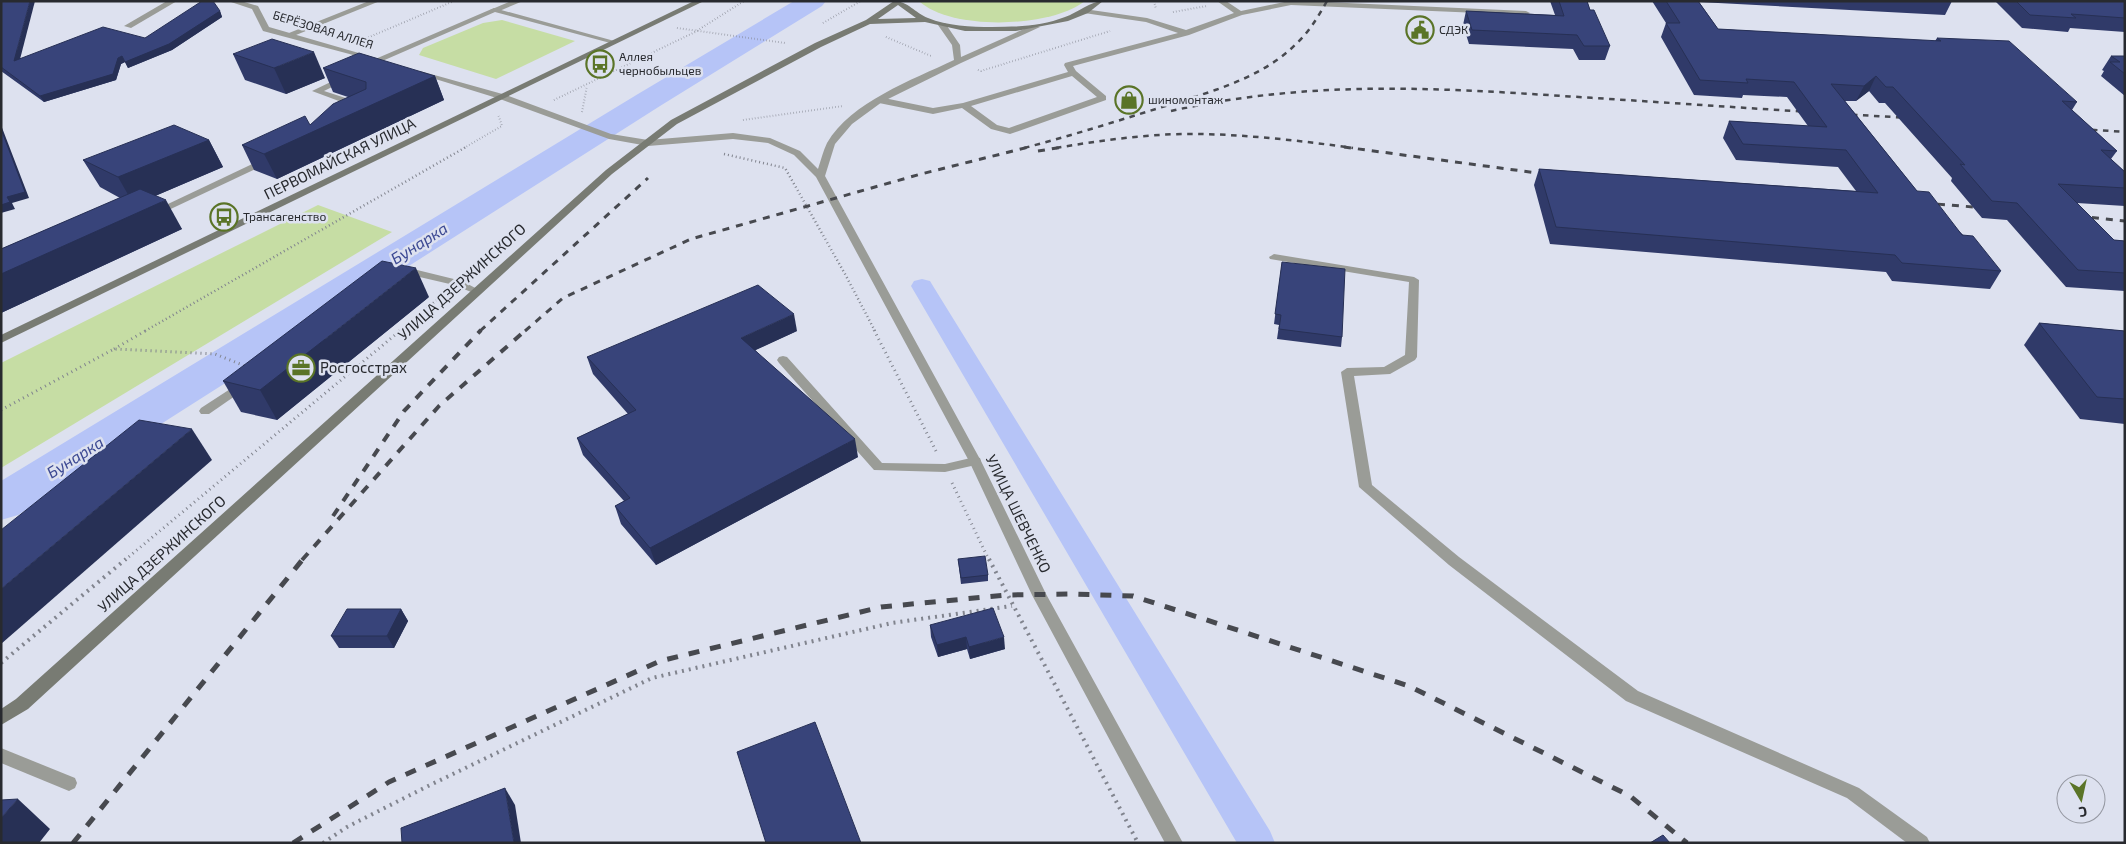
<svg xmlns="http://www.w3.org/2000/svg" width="2126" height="844" font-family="'Exo 2',sans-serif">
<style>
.green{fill:#c6dda4}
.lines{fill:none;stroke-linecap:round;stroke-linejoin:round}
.canal{fill:#b6c4f7;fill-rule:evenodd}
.river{fill:#b6c4f7;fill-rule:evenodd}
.path-far3{stroke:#81848e;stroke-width:2;stroke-dasharray:0.5 2.5;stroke-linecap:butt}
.path-far2{stroke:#81848e;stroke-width:2.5;stroke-dasharray:1 3;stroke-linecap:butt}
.path-far1{stroke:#81848e;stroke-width:3;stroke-dasharray:1 4;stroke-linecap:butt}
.path{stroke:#81848e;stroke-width:4;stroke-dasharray:2 5;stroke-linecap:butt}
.service{fill:#9a9c97;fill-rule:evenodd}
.minor{fill:#9a9c97;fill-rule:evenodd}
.tertiary{fill:#9a9c97;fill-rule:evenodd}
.secondary{fill:#787b73;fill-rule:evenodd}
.rail-far3{stroke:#47494f;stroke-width:2.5;stroke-dasharray:5.5 5.5;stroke-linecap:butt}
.rail-far2{stroke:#47494f;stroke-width:3;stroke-dasharray:7 7;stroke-linecap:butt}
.rail-far1{stroke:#47494f;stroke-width:4;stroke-dasharray:9 9;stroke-linecap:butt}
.rail{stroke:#47494f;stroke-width:5;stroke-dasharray:11 11;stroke-linecap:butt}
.wall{fill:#303a69}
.shaded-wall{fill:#273055}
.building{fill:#38447a;stroke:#273055}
.labels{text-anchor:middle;stroke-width:5;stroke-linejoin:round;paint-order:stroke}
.far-street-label{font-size:12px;fill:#282a2f;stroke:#dde1ef}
.far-poi-label{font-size:12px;fill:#282a2f;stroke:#dde1ef;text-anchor:start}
.street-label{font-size:15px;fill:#282a2f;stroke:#dde1ef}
.poi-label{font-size:15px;fill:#282a2f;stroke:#dde1ef;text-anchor:start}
.water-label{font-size:16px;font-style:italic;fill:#3c4993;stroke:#dde1ef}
</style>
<rect width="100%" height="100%" fill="#dde1ef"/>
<g class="green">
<path d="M919,1H1085C1051,28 951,31 919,1Z"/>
<polygon points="502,20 575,41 496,79 419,55 423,48 483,23"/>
<polygon points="318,205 392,232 1,468 1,363"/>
</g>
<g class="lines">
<polygon class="canal" points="922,279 930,281 933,286 1270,831 1275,843 1237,843 911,286 914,281"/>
<polygon class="river" points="794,1 826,1 822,6 660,106 18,515 1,520 1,481 638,94"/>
<g class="path-far3">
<polyline points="1154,1 1156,9"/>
<polyline points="1173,12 1207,6"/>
<polyline points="823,23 861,1"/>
<polyline points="677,28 785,43"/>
<polyline points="886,37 931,56"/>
<polyline points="360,41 454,1"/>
<polyline points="978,70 981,71 1110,31"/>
<polyline points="589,71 608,75"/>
<polyline points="554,100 695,32 744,1"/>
<polyline points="582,112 587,86"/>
<polyline points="743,120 843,106"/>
<polyline points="464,148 502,126 498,114"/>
</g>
<g class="path-far2">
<polyline points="724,154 785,168 845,274 875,331"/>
<polyline points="145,331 466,147"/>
<polyline points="399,331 443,295"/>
</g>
<g class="path-far1">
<polyline points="874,330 936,451"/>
<polyline points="114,349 147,330"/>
<polyline points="1,410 114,349 215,354 245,366"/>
<polyline points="952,483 989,560"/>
<polyline points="125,560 401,330"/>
</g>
<g class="path">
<polyline points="989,559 1138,843"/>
<polyline points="1,663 126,559"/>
<polyline points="323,843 347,827 426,787 652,678 892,623 1012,606"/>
</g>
<g class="service">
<polygon points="167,1 177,1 131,28 124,26"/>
<polygon points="369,1 380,1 291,37 284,35"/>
<polygon points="511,1 523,1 497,12 490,10"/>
<path d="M1217,1H1226L1241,11L1289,1H1302L1526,11L1530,13L1526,15L1291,5L1242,15L1189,35L1073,66L1076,71L1106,96V100L1010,134L991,129L962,108L933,114L879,103L875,100L879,97L933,108L963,103L1068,72L1064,65L1065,63L1178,33L1146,22L1084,13V9L1147,18L1186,30L1234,13ZM1072,76L1097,97L1009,128L997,125L971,106Z"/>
<polygon points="341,77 348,79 324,91 361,103 361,107 355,107 312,91"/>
<polygon points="267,157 270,158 270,162 158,215 154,216 149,213"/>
<polygon points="1274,254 1414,277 1419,280 1417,357 1415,360 1390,374 1354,376 1372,485 1459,557 1638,691 1859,788 1927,837 1930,843 1907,843 1847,798 1626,701 1449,565 1359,487 1341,372 1347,368 1384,367 1405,355 1409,282 1270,259 1269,257"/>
<polygon points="409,268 462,281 481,291 476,294 454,285 411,275 405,277 401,276 400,274"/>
<polygon points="783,356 787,357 882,463 945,464 975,457 980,458 981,461 980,464 945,472 874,470 779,363 777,360 779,357"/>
<polygon points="244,380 248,381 250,384 248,387 209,414 201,414 199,411 201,408"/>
<polygon points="1,748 75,778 77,783 75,788 69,791 1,763"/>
</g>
<polygon class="minor" points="228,1 241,1 258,6 269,27 376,58 372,60 263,31 252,9"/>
<g class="tertiary">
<polygon points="494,8 618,42 614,44 495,12 380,62 373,60"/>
<path d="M939,23H945L960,45L961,57L1033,25L1040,27L961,63L882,102L852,124L835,144L825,176L981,461L1046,594L1183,843H1165L1032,595L969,461L816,177L794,155L768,143L733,139L648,146L609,139L500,99L416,73L420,71L506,95L611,134L648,140L733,133L770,138L800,151L818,169C821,160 823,151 827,143C851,102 912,80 954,60L952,45L938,25Z"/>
</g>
<g class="secondary">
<polygon points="694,1 704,1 1,343 1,335"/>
<path d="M894,1C908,1 915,13 928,18C947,26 971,27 992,27C1016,27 1042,26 1065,17C1077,13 1091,1 1103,1L1088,13L1068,21L1016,31H965L925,22L870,24L821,47L677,124L612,174L28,709L1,725V709L16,699L606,170L671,120L815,43L866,20ZM898,5L916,18L878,19Z"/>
</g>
<g class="rail-far3">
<path d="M1171,111C1303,81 1428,87 1562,96C1645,101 1728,107 1811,112"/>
<polyline points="1841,114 1911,118"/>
<polyline points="2081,129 2125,132"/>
<path d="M1024,148C1070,136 1114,122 1159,108C1206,93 1260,80 1296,44C1309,32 1318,17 1327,1"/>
<path d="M1056,148C1103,140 1153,133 1201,134C1251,135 1303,141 1353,148"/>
</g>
<g class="rail-far2">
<polyline points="1344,147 1552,175"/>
<polyline points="1038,151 1063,147"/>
<polyline points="1924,203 1986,208"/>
<polyline points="2078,216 2125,221"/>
<polyline points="480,331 648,178"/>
<polyline points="525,331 563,298 691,239 921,174 1029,147"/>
</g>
<g class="rail-far1">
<polyline points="333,516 404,411 481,330"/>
<polyline points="302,560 439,406 526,330"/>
</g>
<g class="rail">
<polyline points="73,843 303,559"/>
<polyline points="293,843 389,782 660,661 881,607 1006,595 1072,594 1133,596 1409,686 1630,796 1687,843"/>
</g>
</g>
<g class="wall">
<polygon points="1,1 20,59 145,38 220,11 222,17 172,50 128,68 125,62 121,64 116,80 44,102 1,71"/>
<polygon points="1550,1 1587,1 1590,10 1610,46 1605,60 1579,60 1573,49 1469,44 1463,25 1466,11 1555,15"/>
<polygon points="1652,1 1952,1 1945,15 1699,2 1718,29 1935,41 1937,38 2077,102 2072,110 2117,151 2111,159 2125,172 2125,206 2077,203 2114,240 2125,241 2125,291 2066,287 2007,220 1982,218 1951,181 1952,178 1885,103 1879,103 1869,91 1856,101 1845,101 1917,191 2001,271 1990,289 1892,281 1886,272 1550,244 1534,185 1539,169 1856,191 1838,167 1736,160 1723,138 1729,121 1808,126 1787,97 1743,95 1742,98 1694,95 1661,37 1666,23"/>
<polygon points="1995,1 2125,1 2125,32 2070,28 2068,32 2022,28"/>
<polygon points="233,54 325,78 286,94 245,80"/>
<polygon points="2111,56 2125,56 2125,96 2101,76 2104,71 2102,70"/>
<polygon points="323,68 435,76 444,100 277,179 254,170 242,145 310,125 348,97 333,92"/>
<polygon points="209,140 223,167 155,196 182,229 1,313 1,249 120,198 100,187 83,160"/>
<polygon points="1282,262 1342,337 1341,347 1277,339 1279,325 1274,324"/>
<polygon points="429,297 277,420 241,412 223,381"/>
<polygon points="2039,323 2125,331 2125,424 2080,419 2024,345"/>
<polygon points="797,331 755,350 858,457 656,565 621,524 615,506 624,501 583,455 577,438 628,414 593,374 587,357"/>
<polygon points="958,559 988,575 988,581 961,584"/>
<polygon points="401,609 408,621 394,648 339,648 331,636"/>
<polygon points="930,625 1005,649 970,659 967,649 938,657 931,637"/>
</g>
<g class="shaded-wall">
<polygon points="30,1 35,1 18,67 14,61"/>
<polygon points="220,11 222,17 172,50 128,68 125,62"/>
<polygon points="314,52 325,78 286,94 274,68"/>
<polygon points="122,56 125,62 121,64 116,80 44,102 40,96"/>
<polygon points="435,76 444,100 277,179 264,154"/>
<polygon points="1876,76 1869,91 1856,101 1864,86"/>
<polygon points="1,125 29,198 12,203 15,209 1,213 1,205 7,197"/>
<polygon points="209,140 223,167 134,205 118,177"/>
<polygon points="166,200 182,229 1,313 1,274"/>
<polygon points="416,268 429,297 277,420 260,390"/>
<polygon points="794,314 797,331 745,355 741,338"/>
<polygon points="192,429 212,460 1,644 1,589"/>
<polygon points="855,439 858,457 656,565 650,548"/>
<polygon points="401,609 408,621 394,648 387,636"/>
<polygon points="966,637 967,649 938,657 937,645"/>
<polygon points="1004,637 1005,649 970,659 969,647"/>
<polygon points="505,788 515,805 521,843 514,843"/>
<polygon points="18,799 50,829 39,843 1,843 1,818"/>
</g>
<g class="building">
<polygon points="1,1 30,1 14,61 103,27 145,38 202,1 213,1 220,11 169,44 125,62 122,56 118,58 113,74 40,96 1,67"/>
<polygon points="1559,1 1587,1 1590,10 1594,10 1610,46 1584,46 1577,35 1472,30 1466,11 1564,16"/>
<polygon points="1666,1 1698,1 1718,29 1941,41 1937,38 2009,41 2077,102 2062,101 2117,151 2101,150 2125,172 2125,188 2058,184 2114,240 2125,241 2125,273 2078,270 2017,203 1992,201 1960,164 1965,165 1893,87 1886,87 1876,76 1864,86 1831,84 1917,191 1929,192 1962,235 1973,236 2001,271 1902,263 1895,255 1556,227 1539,169 1878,193 1846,150 1743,144 1729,121 1827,127 1794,82 1746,79 1748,83 1700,80 1666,23 1680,23"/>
<polygon points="2016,1 2125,1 2125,18 2071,14 2076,18 2030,15"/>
<polygon points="272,39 314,52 274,68 233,54"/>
<polygon points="359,53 435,76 264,154 242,145 305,116 310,125 333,104 366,89 366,82 323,68"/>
<polygon points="2111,56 2125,56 2125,74 2110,62 2120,62"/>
<polygon points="174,125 209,140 118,177 83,160"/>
<polygon points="1,129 25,192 7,197 10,202 1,205"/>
<polygon points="140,189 166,200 1,274 1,249"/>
<polygon points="382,261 416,268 260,390 223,381"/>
<polygon points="1282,262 1345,269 1342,337 1279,329 1281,315 1275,314"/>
<polygon points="758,285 794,314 741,338 855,439 650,548 615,506 630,498 577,438 636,410 587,357"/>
<polygon points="2039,323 2125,331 2125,399 2097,397"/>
<polygon points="139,420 192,429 1,589 1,530"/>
<polygon points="985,556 988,575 961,578 958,559"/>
<polygon points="993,608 1004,637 969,647 966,637 937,645 930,625"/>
<polygon points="347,609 401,609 387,636 331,636"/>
<polygon points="815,722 861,843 766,843 737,752"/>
<polygon points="505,788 514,843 402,843 401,828"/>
<polygon points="18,799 1,818 1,800"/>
<polygon points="1663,835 1670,843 1650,843"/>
</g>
<defs>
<g id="civic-ring" transform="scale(1.4375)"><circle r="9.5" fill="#dde1ef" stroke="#5a7427" stroke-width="1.5"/><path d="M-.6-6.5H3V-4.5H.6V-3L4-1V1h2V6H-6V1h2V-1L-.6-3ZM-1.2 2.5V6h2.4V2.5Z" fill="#5a7427"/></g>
<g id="bus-ring" transform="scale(1.4375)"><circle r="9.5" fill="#dde1ef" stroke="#5a7427" stroke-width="1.5"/><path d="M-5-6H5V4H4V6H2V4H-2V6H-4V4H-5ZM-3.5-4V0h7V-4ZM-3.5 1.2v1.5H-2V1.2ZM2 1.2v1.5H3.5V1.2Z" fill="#5a7427"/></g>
<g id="shop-ring" transform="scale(1.4375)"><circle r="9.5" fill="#dde1ef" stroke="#5a7427" stroke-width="1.5"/><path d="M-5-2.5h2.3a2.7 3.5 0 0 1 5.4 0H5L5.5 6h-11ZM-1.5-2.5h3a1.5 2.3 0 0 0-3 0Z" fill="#5a7427"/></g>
<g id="office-ring" transform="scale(1.4375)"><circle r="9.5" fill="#dde1ef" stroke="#5a7427" stroke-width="1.5"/><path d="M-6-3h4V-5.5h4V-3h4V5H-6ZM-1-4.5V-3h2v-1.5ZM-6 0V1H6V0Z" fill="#5a7427"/></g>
</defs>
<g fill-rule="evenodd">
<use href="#civic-ring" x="1420" y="30"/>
<use href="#bus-ring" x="600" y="64"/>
<use href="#shop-ring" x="1129" y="100"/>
<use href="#bus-ring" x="224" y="217"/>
<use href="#office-ring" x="301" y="368"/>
</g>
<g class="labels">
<g class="far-street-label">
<text transform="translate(323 30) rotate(17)" y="4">БЕРЁЗОВАЯ АЛЛЕЯ</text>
</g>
<g class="far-poi-label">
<text x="1439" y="34">СДЭК</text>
<text x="619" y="61">Аллея<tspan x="619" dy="14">чернобыльцев</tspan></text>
<text x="1148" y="104">шиномонтаж</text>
<text x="243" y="221">Трансагенство</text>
</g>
<g class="street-label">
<text transform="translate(340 159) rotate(-26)" y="5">ПЕРВОМАЙСКАЯ УЛИЦА</text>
<text transform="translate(462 282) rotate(-42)" y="5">УЛИЦА ДЗЕРЖИНСКОГО</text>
<text transform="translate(1018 514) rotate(64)" y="5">УЛИЦА ШЕВЧЕНКО</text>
<text transform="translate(162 554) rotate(-42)" y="5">УЛИЦА ДЗЕРЖИНСКОГО</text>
</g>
<g class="poi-label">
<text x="320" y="373">Росгосстрах</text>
</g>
<g class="water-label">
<text transform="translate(419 243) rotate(-32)" y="6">Бунарка</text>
<text transform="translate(75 457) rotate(-32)" y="6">Бунарка</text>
</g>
</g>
<rect width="2126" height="844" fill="none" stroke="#282a2f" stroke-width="5"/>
<g transform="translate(2081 799) rotate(171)"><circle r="24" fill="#dde1ef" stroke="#9598a2"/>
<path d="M0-4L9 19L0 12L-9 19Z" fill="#5a7427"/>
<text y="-8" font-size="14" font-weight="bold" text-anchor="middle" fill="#282a2f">С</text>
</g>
</svg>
